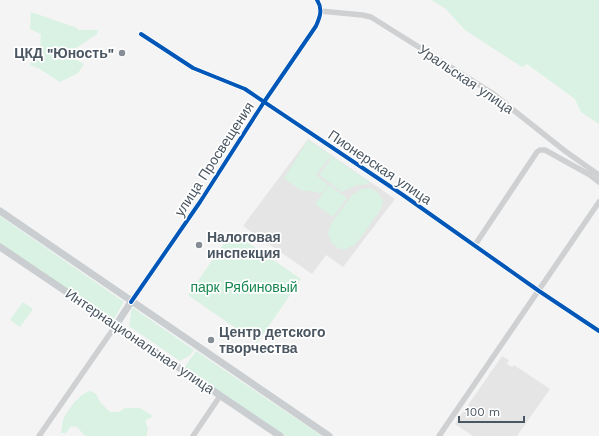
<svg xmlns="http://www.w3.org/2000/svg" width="599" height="436" font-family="'Work Sans',sans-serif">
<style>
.education{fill:#e6e5e6}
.green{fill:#d9f2e3}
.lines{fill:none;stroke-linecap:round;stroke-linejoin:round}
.minor{stroke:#ced0d2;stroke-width:5.5}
.major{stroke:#caced1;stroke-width:7}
.cycleway-casing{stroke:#fff;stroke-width:6}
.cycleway{stroke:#0057b8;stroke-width:4}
.poi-dot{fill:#868d94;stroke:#fff;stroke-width:1.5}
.labels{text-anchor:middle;stroke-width:3.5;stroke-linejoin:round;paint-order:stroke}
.poi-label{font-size:14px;font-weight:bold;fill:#4a5661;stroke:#fff;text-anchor:start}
.street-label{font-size:14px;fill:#4a5661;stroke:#fff}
.park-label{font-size:14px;fill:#17864f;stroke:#fff}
</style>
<rect width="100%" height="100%" fill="#f4f4f4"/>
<g class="education">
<polygon points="308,139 395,199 343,267 326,255 312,274 243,226"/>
<polygon points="502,356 509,360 507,364 512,367 514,365 550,389 517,436 473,436 455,424"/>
</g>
<g class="green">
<polygon points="431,0 599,0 599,124 581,112 575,99 527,64 522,67 465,30 445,8"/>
<polygon points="31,12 77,28 79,30 98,30 97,34 73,50 73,58 84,64 78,73 60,82 40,69 30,65 34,55 40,53 41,34 30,29"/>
<polygon points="308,140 368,181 370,184 357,185 342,192 319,175 331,159 329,158 316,175 328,185 322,193 300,190 284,178"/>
<polygon points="329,185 347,198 333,217 315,204"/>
<polygon points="371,188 379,194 383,201 381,209 356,244 346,249 339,249 331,242 328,233 331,224 352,195 362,189"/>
<polygon points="0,216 124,302 113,320 0,244"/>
<polygon points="232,232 301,279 257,343 188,295"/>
<polygon points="23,302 33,309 20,327 10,320"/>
<polygon points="132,307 194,350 189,356 180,361 129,326"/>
<polygon points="196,351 322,436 285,436 184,368"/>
<path d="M91,391L96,394L100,402L110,412H119L125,408H140L153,416L145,421L148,429L147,432V436H85L77,427L71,426L66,433H61C62,429 62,424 63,420C68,410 79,393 91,391Z"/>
</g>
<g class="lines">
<g class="minor">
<polyline points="320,11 362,15 371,17 492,93 565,151 599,175"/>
<polyline points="141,34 193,68 245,89 403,195 539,291 599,331"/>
<polyline points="475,245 537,152 540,150 545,150 590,175 599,182"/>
<path d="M131,302L200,202L264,102L316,26C320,17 323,9 317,0"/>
<polyline points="39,436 116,325"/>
<polyline points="193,436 220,396"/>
<polyline points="439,436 599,202"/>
</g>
<g class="major">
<polyline points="0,211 329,436"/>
<polyline points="0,247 280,436"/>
<polyline points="116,325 131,302"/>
</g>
<g class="cycleway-casing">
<g id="cycleway">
<polyline points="141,34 193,68 245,89 403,195 539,291 599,331"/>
<path d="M131,302L200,202L264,102L316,26C320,17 323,9 317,0"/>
</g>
</g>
<use href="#cycleway" class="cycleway"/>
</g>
<g class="poi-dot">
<circle cx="122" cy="53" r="4"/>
<circle cx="199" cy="245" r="4"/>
<circle cx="211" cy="340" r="4"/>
</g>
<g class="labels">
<g class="poi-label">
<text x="114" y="58" text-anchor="end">ЦКД "Юность"</text>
<text x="207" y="242">Налоговая<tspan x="207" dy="16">инспекция</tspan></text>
<text x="219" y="337">Центр детского<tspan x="219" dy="16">творчества</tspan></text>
</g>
<g class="street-label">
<text transform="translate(466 79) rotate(34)" y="5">Уральская улица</text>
<text transform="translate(214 159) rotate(-57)" y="5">улица Просвещения</text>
<text transform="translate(380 167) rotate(34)" y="5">Пионерская улица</text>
<text transform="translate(140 341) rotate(34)" y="5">Интернациональная улица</text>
</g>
<g class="park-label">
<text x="244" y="292">парк Рябиновый</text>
</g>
</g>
<path d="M459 416v6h65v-6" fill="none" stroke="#4a5661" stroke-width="2"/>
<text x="465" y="416" font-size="12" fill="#4a5661" stroke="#ffffff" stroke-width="3" paint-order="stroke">100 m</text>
</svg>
